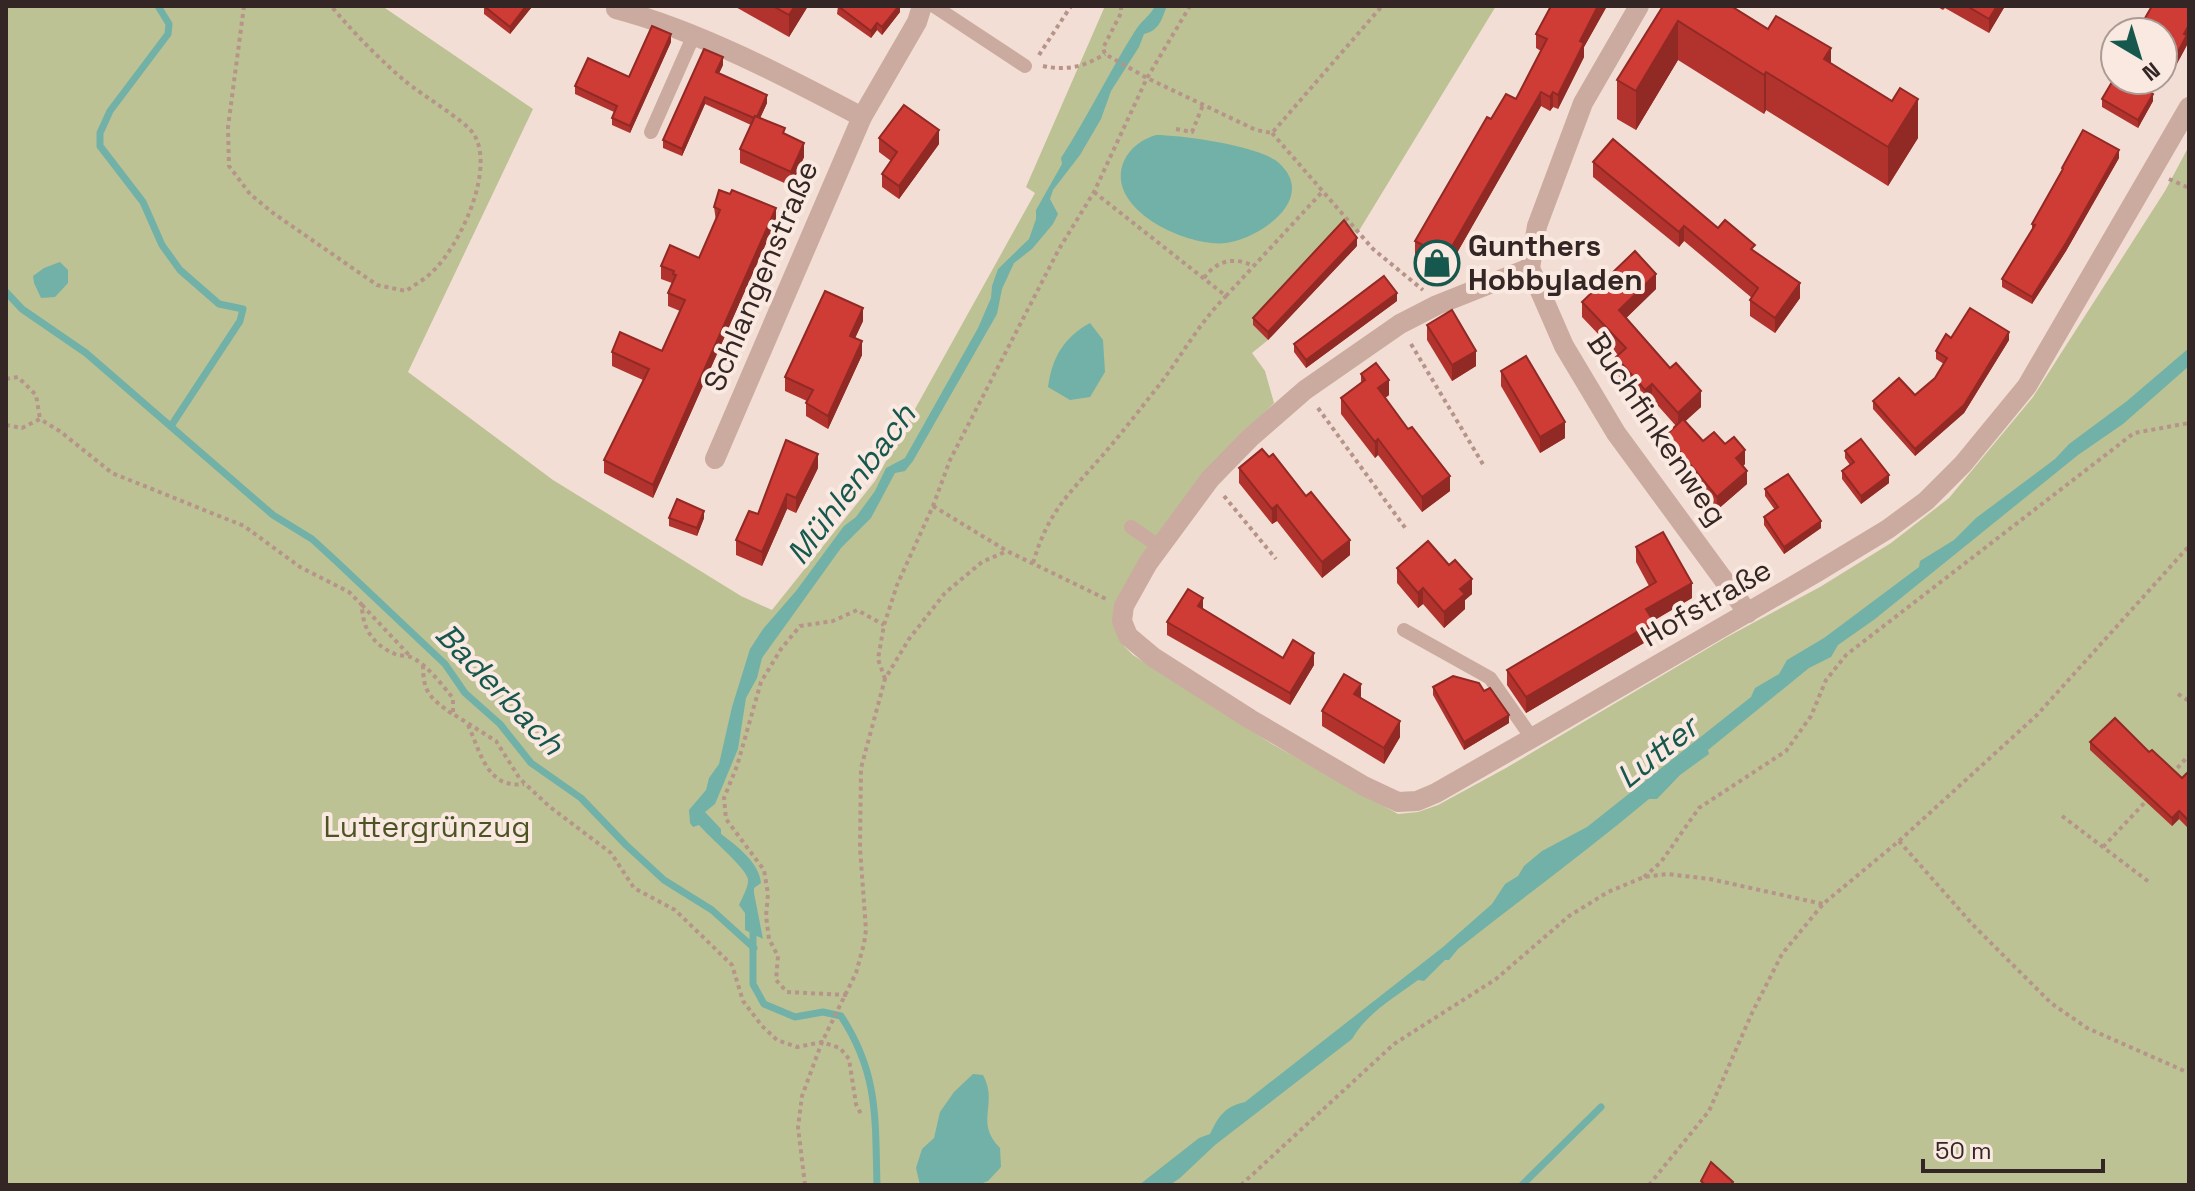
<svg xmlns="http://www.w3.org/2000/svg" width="2195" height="1191" font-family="'Space Grotesk',sans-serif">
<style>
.green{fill:#bcc294}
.water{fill:#72b1a7}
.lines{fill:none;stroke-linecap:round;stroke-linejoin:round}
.stream{stroke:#72b1a7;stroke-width:7}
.path{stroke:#b6948a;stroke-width:4;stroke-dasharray:4 4;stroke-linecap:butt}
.service{stroke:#cbaba0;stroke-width:14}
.minor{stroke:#cbaba0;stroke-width:20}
.wall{fill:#b2332e}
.shaded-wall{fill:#912925}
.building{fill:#cf3b35;stroke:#912925;stroke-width:2}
.labels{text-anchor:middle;stroke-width:8;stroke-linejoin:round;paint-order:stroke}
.poi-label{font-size:30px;font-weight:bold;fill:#342624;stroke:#fae9e0;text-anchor:start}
.street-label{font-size:30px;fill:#342624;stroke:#fae9e0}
.park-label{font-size:30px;fill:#4c5426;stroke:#fae9e0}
.water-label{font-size:32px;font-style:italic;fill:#17584e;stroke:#fae9e0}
</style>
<rect width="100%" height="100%" fill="#f2ded4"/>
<polygon class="green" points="6,6 382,6 533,109 408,372 553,480 741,596 772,610 875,481 1035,193 1026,187 1105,6 1496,6 1357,234 1347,225 1253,325 1268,340 1252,353 1265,371 1274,403 1227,451 1131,574 1124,646 1133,655 1272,744 1398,814 1418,812 1438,805 1506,768 1727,637 1820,587 1891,543 1949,498 2033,397 2165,191 2189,146 2189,1185 6,1185"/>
<g class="water">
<path d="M1155,6H1167C1161,20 1160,30 1144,34L1139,47L1111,91L1101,119L1080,155L1053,190L1050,199L1058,214L1053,224L1032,249L1014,263L1002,289L997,314L913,461L905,471L895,473L871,518L841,548L762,658L757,678L746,698L738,749L715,804L705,812L721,829V834C737,846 759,862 761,883L754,888V893L763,939L745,930V913L739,905C742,898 749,886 748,879C746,868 708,836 699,825L693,827L690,823L689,810L706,790L709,778L719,764L732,707L750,649L763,629L796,591L844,526L856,517L875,491L886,468L905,458L978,328L991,298L992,286L998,269L1029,239L1036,219V210L1062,164L1061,158C1088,116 1109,72 1135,31C1141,21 1150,16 1155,6Z"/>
<path d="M1156,135C1181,135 1261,146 1279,163C1318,199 1260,238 1226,243C1188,248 1103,209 1124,161C1130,148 1142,139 1156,135Z"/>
<polygon points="60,262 68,270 68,283 55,297 41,298 34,283 33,276 44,268"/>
<path d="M1090,323L1103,340L1105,372L1090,397L1070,400L1048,387C1052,358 1063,338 1090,323Z"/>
<path d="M2189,348V366L2123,424L2078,455L1875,619L1838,645L1831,657L1809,668L1708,750L1709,754L1680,775L1657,799H1649C1587,851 1521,899 1458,949L1449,960H1445L1424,981L1418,980C1395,997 1367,1013 1352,1039L1215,1145L1180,1178L1170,1185H1139L1199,1138L1210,1134C1219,1116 1224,1107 1245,1102L1443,947L1492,904L1505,884L1518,876L1524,866L1542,851L1587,827L1751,697L1755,688L1779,674L1787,660L1824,638L1919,567L1920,561L1954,540L1976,518L2055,459L2069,444L2127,401Z"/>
<path d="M973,1074L983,1075C999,1104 974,1122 1000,1148L1001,1167L988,1181L978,1185H920L916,1168L922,1149L934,1138L940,1112L954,1092Z"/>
</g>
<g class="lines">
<g class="stream">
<polyline points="158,6 169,24 168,34 110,111 100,133 100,146 143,202 162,245 180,270 219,304 243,309 240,321 171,426"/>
<polyline points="6,292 22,309 86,353 273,515 312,539 336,561 445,664 465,693 500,724 531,763 581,798 626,845 664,880 712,910 754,948"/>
<path d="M753,928V984L764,1004L795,1017L823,1012L841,1016C879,1074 875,1119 877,1185"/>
<polyline points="1522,1185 1601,1107"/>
</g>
<g class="path">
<path d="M244,6L228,127L229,166L250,194L273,213L377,285L406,291C414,285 424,280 431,273C459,248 497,168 473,133C465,121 419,93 405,81C378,58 354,33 331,6"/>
<polyline points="1121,6 1121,13 1103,48 1105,54 1147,78 1256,130 1272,133 1382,6"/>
<polyline points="1039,55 1071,6"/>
<path d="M1043,66C1066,71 1084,67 1105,54"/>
<polyline points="1176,129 1192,132 1203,105"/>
<polyline points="1272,133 1373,249 1423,290"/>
<polyline points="2169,179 2189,188"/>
<polyline points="1094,192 1226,296 1323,191"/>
<polyline points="1439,268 1441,279"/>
<path d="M1204,278C1216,261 1234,256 1253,266"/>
<polyline points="1411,344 1484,466"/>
<polyline points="6,379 18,377 36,395 40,419"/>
<polyline points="1318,408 1406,529"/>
<path d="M6,425L22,428L40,419L61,432L112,473L244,526L300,567L349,592L362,605C362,628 373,645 395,654C400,656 407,655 413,658C429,667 441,684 453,698V714L496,741L520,779L550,807L611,853L634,888L675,910L732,965L743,1001L762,1026L777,1040L797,1047L822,1042L840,1048L849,1059L856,1104L862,1116"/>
<polyline points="1224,496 1276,559"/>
<polyline points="933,506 1007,551 1106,599"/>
<path d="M1033,563C1048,512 1068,495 1102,456C1122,433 1141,408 1160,384C1182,355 1200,322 1226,296"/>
<polyline points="362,605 410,656"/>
<path d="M423,665C423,694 431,698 452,714"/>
<polyline points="885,679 878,659 884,625 897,585 933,506 950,460 1059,249 1094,192 1147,78 1190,6"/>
<polyline points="2178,694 2189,701"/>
<path d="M468,725C481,753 487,789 524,784"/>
<polyline points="2172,774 2189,755"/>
<polyline points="2062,816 2149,882"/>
<polyline points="1899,841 1973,925 2051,1003 2087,1028 2189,1073"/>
<polyline points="2103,847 2149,798"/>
<polyline points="1644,877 1661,862 1699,808 1786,751 1811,716 1826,680 1846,655 2134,433 2189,423"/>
<polyline points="847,995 787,992 776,980 778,956 769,939 766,916 768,894 764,870 726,819 724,798 737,766 761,682 781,649 800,626 833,621 857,610 884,625"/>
<polyline points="805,1185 798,1127 802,1096 822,1042 856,973 864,944 866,930 860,848 861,768 885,679 909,639 945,593 982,562 1007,551"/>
<polyline points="1241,1185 1394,1044 1496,979 1569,916 1608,892 1644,877 1667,874 1710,879 1823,904"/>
<polyline points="1649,1185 1709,1111 1752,1013 1782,954 1823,904 1899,841 2037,715 2189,546"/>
</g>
<g class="service">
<polyline points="934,6 1025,66"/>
<polyline points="651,132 693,37"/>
<polyline points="1131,527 1160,547"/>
<polyline points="1404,630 1490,678 1532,738"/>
</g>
<g class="minor">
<polyline points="1639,6 1583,103 1537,226 1530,268 1564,346 1616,433 1748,613"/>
<path d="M616,9C697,30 788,78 862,117"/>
<polyline points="1530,268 1437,305 1400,324 1305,390 1250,438 1210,479 1148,563 1124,606 1122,621 1128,636 1153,657 1250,719 1364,786 1398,802 1417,801 1436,793 1532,738 1817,572 1888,529 1926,501 1963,464 2027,386 2189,107"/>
<polyline points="715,459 862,117 917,22 922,6"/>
</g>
</g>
<g class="wall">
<polygon points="484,6 531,6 531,8 510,34 484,14"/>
<polygon points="734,6 808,6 789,37"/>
<polygon points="838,6 900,6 900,12 882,35 877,30 871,38 837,14"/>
<polygon points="1551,6 1607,6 1584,47 1584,57 1558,109 1553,107 1550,111 1541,106 1446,272 1415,256 1415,241 1491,119 1516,99 1541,51 1536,48 1536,34"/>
<polygon points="1663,6 1768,29 1831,64 1918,138 1888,186 1766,110 1764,114 1678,60 1636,130 1617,119 1617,80"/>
<polygon points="1936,6 2005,6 1989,33 1945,8 1943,10"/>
<polygon points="2163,32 2187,38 2187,45 2173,71 2163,66"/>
<polygon points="671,42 630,133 612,125 612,118 614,112 575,94 575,86 629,77"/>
<polygon points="723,65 719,73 767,103 760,118 785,134 804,157 791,186 740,163 740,149 751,125 705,104 682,156 663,148 663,140"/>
<polygon points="2102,99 2153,101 2138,128 2102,107"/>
<polygon points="879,138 939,144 899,199 882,187 882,174 891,161 879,152"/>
<polygon points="2119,158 2066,251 2032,304 2002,287 2002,279 2032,230 2032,224 2062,172 2062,168"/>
<polygon points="1593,162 1718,228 1755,252 1800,298 1775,333 1750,316 1750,300 1752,298 1684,241 1679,247 1593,177"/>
<polygon points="714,207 776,221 653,498 604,473 604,460 643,380 612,366 612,352 662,351 680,311 668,306 668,293 672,283 661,279 661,266 699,258 716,221"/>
<polygon points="1357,246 1268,340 1253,325 1253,318"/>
<polygon points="1656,289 1626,318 1701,407 1685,421 1703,441 1725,444 1745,464 1743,466 1747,484 1717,510 1666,449 1666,435 1676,426 1652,399 1645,405 1616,373 1616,357 1618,355 1582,317 1582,302"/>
<polygon points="1397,301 1306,368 1294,352 1294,344"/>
<polygon points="863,321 855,338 862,355 828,429 806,416 806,403 807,401 785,391 785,377"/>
<polygon points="1427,325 1476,366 1452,381 1427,340"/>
<polygon points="1951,338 2009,340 1964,413 1915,456 1873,409 1873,401 1915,395 1935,378 1944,364 1936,359 1936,351"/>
<polygon points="1501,371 1565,438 1540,453 1501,386"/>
<polygon points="1361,374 1389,395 1385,398 1450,491 1422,512 1378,455 1375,458 1341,414 1341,398 1361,383"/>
<polygon points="1845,451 1889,483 1861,504 1842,479 1842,471 1850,465 1845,458"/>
<polygon points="1269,457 1306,496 1350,555 1322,578 1277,521 1272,524 1239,483 1239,468"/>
<polygon points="818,468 796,513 787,509 762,566 736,555 736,540 758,514"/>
<polygon points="1765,489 1821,528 1784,554 1764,525 1764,517 1775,510 1765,496"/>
<polygon points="669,518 704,518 697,536 669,526"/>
<polygon points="1636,547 1692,598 1653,621 1654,637 1526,713 1507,685 1507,670 1649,586 1636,562"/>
<polygon points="1397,568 1472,594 1465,600 1465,609 1444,628 1423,604 1418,608 1397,583"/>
<polygon points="1203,609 1283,658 1314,665 1290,705 1167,635 1167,622"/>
<polygon points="1433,687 1484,691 1509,723 1464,750 1433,695"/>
<polygon points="1322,711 1400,737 1384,764 1322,726"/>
<polygon points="2090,742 2149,752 2182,778 2189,774 2189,829 2179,819 2172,826 2090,750"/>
</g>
<g class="shaded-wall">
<polygon points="526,6 531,6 531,8 510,34 510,27"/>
<polygon points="795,6 808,6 789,37 789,15"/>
<polygon points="899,6 900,6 900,12 882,35 882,27"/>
<polygon points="1598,6 1607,6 1584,47 1584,57 1558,109 1558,95 1580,41"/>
<polygon points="1997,6 2005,6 1989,33 1989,19"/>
<polygon points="1678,21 1678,60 1636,130 1636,91"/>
<polygon points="877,23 877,30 871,38 871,31"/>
<polygon points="2189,25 2187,45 2173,71 2173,61 2184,34"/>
<polygon points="671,34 671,42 630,133 630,126"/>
<polygon points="1831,48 1831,87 1824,59"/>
<polygon points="723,57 723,65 716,80 716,72"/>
<polygon points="1766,72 1766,110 1764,114 1764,75"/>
<polygon points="1541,92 1541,106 1446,272 1446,257"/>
<polygon points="1553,92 1553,107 1550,111 1550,97"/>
<polygon points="2153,94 2153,101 2138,128 2138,120"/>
<polygon points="767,95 767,103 756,127 756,119"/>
<polygon points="705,97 705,104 682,156 682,149"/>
<polygon points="1918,99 1918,138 1888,186 1888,147"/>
<polygon points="939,130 939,144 899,199 899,186"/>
<polygon points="804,143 804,157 791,186 791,172"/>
<polygon points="2119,150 2119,158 2066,251 2032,304 2032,297"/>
<polygon points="776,208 776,221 653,498 653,485"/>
<polygon points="1684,226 1684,241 1679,247 1679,232"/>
<polygon points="1357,238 1357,246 1268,340 1268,332"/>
<polygon points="1656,274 1656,289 1619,325 1619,310"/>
<polygon points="1800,283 1800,298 1775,333 1775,318"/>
<polygon points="1397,293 1397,301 1306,368 1306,360"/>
<polygon points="863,308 863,321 850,349 850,336"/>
<polygon points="2009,332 2009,340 1964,413 1915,456 1915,449"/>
<polygon points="862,341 862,355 828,429 828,416"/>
<polygon points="1476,351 1476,366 1452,381 1452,365"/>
<polygon points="1389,380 1389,395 1378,403 1378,388"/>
<polygon points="1652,384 1652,399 1645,405 1645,390"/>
<polygon points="1701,391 1701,407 1678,428 1678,413"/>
<polygon points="1565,422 1565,438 1540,453 1540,437"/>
<polygon points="1378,439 1378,455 1375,458 1375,442"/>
<polygon points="1745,450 1745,464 1736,472 1736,458"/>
<polygon points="818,454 818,468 796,513 796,498"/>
<polygon points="1747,471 1747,484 1717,510 1717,497"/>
<polygon points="1889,475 1889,483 1861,504 1861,496"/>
<polygon points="1450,476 1450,491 1422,512 1422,497"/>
<polygon points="787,494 787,509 762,566 762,552"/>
<polygon points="1277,505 1277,521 1272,524 1272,509"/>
<polygon points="704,511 704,518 697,536 697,528"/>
<polygon points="1821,521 1821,528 1784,554 1784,547"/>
<polygon points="1350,540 1350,555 1322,578 1322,562"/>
<polygon points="1472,579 1472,594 1465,600 1465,609 1444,628 1444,612 1460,589"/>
<polygon points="1692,583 1692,598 1646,625 1646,609"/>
<polygon points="1423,588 1423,604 1418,608 1418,593"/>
<polygon points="1203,598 1203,611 1198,606"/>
<polygon points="1654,622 1654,637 1526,713 1526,697"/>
<polygon points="1314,653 1314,665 1290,705 1290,693"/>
<polygon points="1361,684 1361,699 1354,694"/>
<polygon points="1509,715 1509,723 1464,750 1464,742"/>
<polygon points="1400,721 1400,737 1384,764 1384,748"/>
<polygon points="2179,811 2179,819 2172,826 2172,818"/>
</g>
<g class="building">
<polygon points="484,6 526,6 510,27"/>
<polygon points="773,6 795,6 789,15"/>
<polygon points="838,6 899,6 882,27 877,23 871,31"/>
<polygon points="1551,6 1598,6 1580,41 1584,43 1558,95 1553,92 1550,97 1541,92 1446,257 1415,241 1487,117 1491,119 1506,94 1516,99 1547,39 1536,34"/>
<polygon points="1663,6 1731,6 1768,29 1776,16 1831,48 1824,59 1892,101 1900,88 1918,99 1888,147 1766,72 1764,75 1678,21 1636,91 1617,80"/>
<polygon points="1967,6 1997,6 1989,19"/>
<polygon points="2152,6 2189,6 2189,25 2184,34 2187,35 2173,61 2163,56 2163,32 2137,32"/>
<polygon points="652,26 671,34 630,126 612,118 617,106 575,86 588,58 629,77"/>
<polygon points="704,49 723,57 716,72 767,95 757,117 755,116 754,118 705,97 682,149 663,140"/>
<polygon points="2115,77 2115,80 2130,80 2153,94 2138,120 2102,99"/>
<polygon points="904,105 939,130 899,186 882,174 897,152 879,138"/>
<polygon points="755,116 785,128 783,133 804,143 791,172 740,149"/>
<polygon points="2083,130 2119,150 2066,243 2032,297 2002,279 2035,225 2032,224 2063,169 2062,168"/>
<polygon points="1613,139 1718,228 1725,220 1755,245 1751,249 1800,283 1775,318 1750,300 1758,288 1684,226 1679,232 1593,162"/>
<polygon points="719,190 730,194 732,190 776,208 653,485 604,460 649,369 612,352 620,332 662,351 685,300 668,293 676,275 673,274 674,271 661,266 670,245 699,258 720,210 714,207"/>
<polygon points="1344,220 1357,238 1268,332 1253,318"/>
<polygon points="1635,251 1656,274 1619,310 1670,368 1676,363 1701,391 1678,413 1652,384 1645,390 1616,357 1626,348 1582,302"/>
<polygon points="1384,276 1397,293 1306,360 1294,344"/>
<polygon points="825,291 863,308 850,336 862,341 828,416 806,403 813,390 785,377"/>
<polygon points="1970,308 2009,332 1964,405 1915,449 1873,401 1899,378 1915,395 1935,378 1947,358 1936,351 1946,334 1951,338"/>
<polygon points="1452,310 1476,351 1452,365 1427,325"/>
<polygon points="1526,356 1565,422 1540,437 1501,371"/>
<polygon points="1376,363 1389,380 1378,388 1408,429 1412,427 1450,476 1422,497 1378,439 1375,442 1341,398 1365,380 1361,374"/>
<polygon points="1683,419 1703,441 1714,432 1725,444 1734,437 1745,450 1736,458 1747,471 1717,497 1666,435"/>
<polygon points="1861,439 1889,475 1861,496 1842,471 1854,462 1845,451"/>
<polygon points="786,440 818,454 796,498 787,494 762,552 736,540 749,511 758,514"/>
<polygon points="1262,449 1269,457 1273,454 1306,496 1311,492 1350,540 1322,562 1277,505 1272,509 1239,468"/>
<polygon points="1788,474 1821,521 1784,547 1764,517 1778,507 1765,489"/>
<polygon points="677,499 704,511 697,528 669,518"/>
<polygon points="1663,532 1692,583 1646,609 1654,622 1526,697 1507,670 1656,582 1636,547"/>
<polygon points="1428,541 1449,565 1455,560 1472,579 1460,589 1465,594 1444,612 1423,588 1418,593 1397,568"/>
<polygon points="1188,589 1203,598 1198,606 1283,658 1293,640 1314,653 1290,693 1167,622"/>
<polygon points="1344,674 1361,684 1354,694 1400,721 1384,748 1322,711"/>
<polygon points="1453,676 1479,683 1484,691 1490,688 1509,715 1464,742 1433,687"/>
<polygon points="2115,718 2149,752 2152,750 2182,778 2187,773 2189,774 2189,821 2179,811 2172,818 2090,742"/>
<polygon points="1711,1162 1733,1182 1731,1185 1705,1185 1701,1181"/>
</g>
<defs>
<g id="shop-ring" transform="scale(2.3)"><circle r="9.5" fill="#fae9e0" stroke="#17584e" stroke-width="1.5"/><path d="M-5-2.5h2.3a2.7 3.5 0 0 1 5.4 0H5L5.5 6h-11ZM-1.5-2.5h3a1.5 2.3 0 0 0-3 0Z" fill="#17584e"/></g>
</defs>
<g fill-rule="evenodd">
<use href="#shop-ring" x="1437" y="263"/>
</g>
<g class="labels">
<g class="poi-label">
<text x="1468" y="256">Gunthers<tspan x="1468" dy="34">Hobbyladen</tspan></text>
</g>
<g class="street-label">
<text transform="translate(761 276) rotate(-67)" y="10">Schlangenstraße</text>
<text transform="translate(1657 429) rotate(56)" y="10">Buchfinkenweg</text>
<text transform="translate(1706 603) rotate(-30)" y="10">Hofstraße</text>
</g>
<g class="park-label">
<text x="427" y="837">Luttergrünzug</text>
</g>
<g class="water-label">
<text transform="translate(851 484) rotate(-53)" y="11">Mühlenbach</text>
<text transform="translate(500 689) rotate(46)" y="11">Baderbach</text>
<text transform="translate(1657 752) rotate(-39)" y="11">Lutter</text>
</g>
</g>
<rect width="2195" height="1191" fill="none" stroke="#342624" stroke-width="16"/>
<g transform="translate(2139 56) rotate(142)"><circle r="38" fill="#fae9e0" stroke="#ab9b95" stroke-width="2"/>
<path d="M0-6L14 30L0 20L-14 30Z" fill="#17584e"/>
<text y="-12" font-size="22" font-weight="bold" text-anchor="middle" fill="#342624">N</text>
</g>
<path d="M1923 1159v12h180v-12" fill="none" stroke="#342624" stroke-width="4"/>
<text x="1935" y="1159" font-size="24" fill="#342624" stroke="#fae9e0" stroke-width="6" paint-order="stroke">50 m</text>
</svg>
